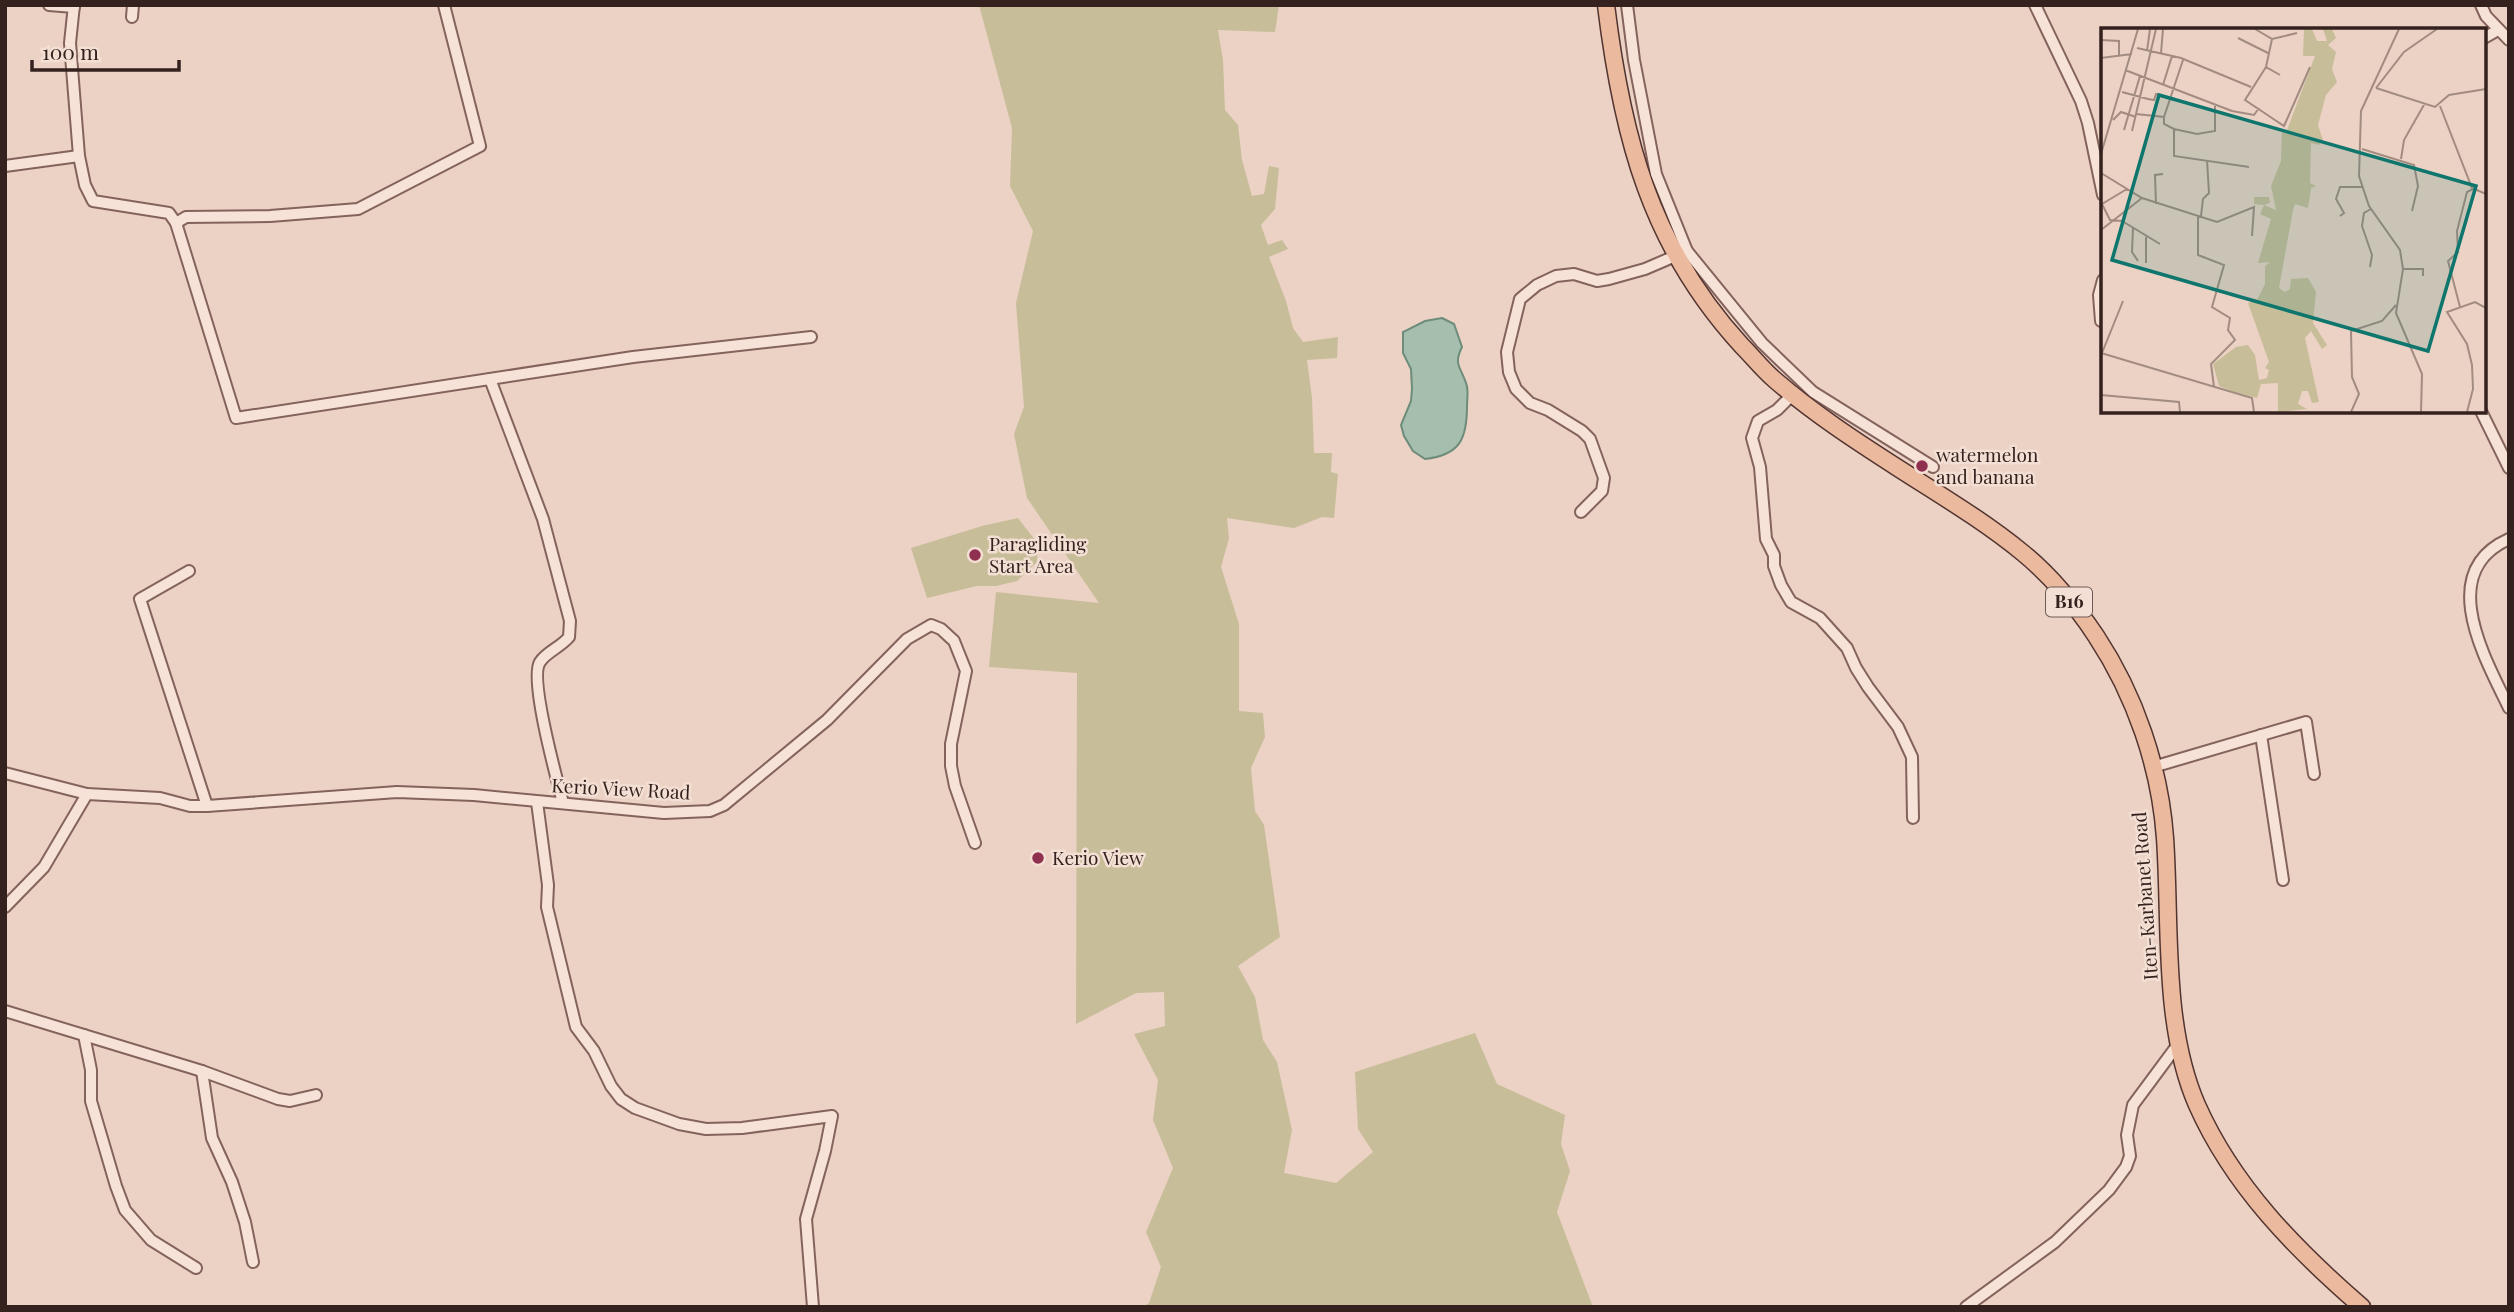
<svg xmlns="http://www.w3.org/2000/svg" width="2514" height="1312" font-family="'Playfair Display',serif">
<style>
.green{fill:#c8bd99}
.water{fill:#a6beae;stroke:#6d8c7a;stroke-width:2}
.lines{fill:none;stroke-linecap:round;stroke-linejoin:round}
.street-casing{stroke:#84635c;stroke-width:14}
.primary-casing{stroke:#523430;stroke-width:19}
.street{stroke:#f6e2d7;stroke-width:10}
.primary{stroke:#ebb99e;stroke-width:16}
.poi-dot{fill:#8f3051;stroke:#f3dfd3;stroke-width:2.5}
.labels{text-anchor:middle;stroke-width:5;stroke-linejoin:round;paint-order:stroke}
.shield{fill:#f3dfd3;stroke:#6e5b55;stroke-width:2}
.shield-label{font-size:18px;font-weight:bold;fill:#35221f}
.poi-label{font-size:19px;fill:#35221f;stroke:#f3dfd3;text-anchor:start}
.street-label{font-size:19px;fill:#35221f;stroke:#f3dfd3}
.inset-road{fill:none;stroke:#a28c82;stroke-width:2}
.view{fill:#0f766e;fill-opacity:0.15;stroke:#0f766e;stroke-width:3.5}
.inset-edge{fill:none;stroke:#35221f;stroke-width:3.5}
</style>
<rect width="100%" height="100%" fill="#ebd2c4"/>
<g class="green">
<polygon points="979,5 1279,5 1275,32 1218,30 1223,60 1225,110 1238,125 1242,160 1252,196 1264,194 1269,166 1279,168 1275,209 1261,225 1268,245 1282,240 1288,249 1269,257 1286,301 1293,328 1303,342 1338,337 1337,358 1307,360 1312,398 1314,453 1332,453 1331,472 1338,474 1334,518 1322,517 1294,528 1227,518 1229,538 1221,567 1239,624 1239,711 1263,713 1265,737 1251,768 1255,811 1264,825 1280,937 1238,966 1255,997 1263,1040 1277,1062 1292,1130 1284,1173 1336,1183 1373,1152 1358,1129 1355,1072 1475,1033 1497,1084 1565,1115 1561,1144 1570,1171 1557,1212 1593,1307 1143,1307 1149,1303 1161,1267 1146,1232 1173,1168 1153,1120 1158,1080 1134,1034 1165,1026 1164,992 1136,993 1076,1024 1077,673 989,667 996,592 1099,603 1027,498 1014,434 1024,407 1016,303 1033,231 1010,186 1012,128"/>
<polygon points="1018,518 1038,544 1037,562 1017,581 996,586 977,586 927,598 911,548 982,526"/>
</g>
<path class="water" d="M1442,318L1454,324L1462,347C1453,365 1461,367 1466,383C1469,390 1467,399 1467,406C1467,439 1460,455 1425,459L1413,451L1404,436L1401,425L1411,401L1412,389L1411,369L1403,353V332L1425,321Z"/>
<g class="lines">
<g class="street-casing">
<g id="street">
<polyline points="49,5 74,7"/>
<polyline points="74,5 70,43 79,156"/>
<polyline points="1627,5 1634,60 1656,174 1687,251"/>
<polyline points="2035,5 2081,101 2088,123 2103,195"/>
<polyline points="2481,5 2486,16 2509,40"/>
<polyline points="132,17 133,5"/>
<polyline points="2484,38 2498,30"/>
<polyline points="5,166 79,156 85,185 93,201 169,213 176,223 186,217 270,216 358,209 480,146 444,5"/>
<polyline points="176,223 236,418 633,357 811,337"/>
<polyline points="2101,321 2099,295 2103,280"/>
<path d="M490,379L543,519L570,621L569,637C561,647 546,652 540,662C529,678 557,780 563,803"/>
<polyline points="1793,394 1777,410 1758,421 1752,438 1760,467 1766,539 1774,555 1774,566 1781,585 1791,602 1820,618 1847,648 1856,668 1868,687 1898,727 1912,757 1913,818"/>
<polyline points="2481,411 2509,468"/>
<polyline points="1581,512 1602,491 1604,478 1590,439 1582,431 1548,410 1530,403 1516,389 1509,372 1507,352 1520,299 1537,285 1556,276 1574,274 1597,281 1609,279 1645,269 1687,251 1762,343 1813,392 1933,467"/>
<path d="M2509,539C2435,572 2485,658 2509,708"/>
<polyline points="189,571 140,599 207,806"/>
<polyline points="2261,735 2283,880"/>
<polyline points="2153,767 2306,722 2314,774"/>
<polyline points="5,773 87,794 160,798 190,806 207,806 397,792 474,795 664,813 710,811 724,805 827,720 907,639 931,625 941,629 954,641 966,671 951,744 951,766 955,786 975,843"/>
<polyline points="537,802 548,885 547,907 576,1027 594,1051 611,1086 621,1099 635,1108 679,1124 706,1129 742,1128 832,1116 825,1151 806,1219 813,1307"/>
<polyline points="5,907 44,867 87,794"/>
<polyline points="5,1011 202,1071 278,1099 290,1101 316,1095"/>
<polyline points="84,1035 91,1070 91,1101 116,1186 125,1210 151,1240 196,1268"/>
<polyline points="202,1071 212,1138 232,1182 245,1222 253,1262"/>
<polyline points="1966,1307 2055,1242 2109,1190 2126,1167 2130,1156 2127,1135 2133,1105 2179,1043"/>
</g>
</g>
<g class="primary-casing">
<path id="primary" d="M1606,5C1622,136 1650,246 1742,346C1753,357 1763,370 1775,380C1813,413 1856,441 1898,468C1940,495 1984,521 2023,553C2050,575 2077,607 2096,636C2135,695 2160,767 2165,838C2171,923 2162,1025 2197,1105C2233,1186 2295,1249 2362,1307"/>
</g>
<use href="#street" class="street"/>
<use href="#primary" class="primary"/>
</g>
<g class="poi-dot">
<circle cx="1922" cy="466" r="7"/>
<circle cx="975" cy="555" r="7"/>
<circle cx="1038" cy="858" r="7"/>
</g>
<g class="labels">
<rect class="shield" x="2046" y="587.5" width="46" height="29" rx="5"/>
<g class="shield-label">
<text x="2069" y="608">B16</text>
</g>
<g class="poi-label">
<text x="1936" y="462">watermelon<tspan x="1936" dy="22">and banana</tspan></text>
<text x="989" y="551">Paragliding<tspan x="989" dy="22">Start Area</tspan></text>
<text x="1052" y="865">Kerio View</text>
</g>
<g class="street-label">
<text transform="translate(621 789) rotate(3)" y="7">Kerio View Road</text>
<text transform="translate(2145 896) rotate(-94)" y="7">Iten-Karbanet Road</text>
</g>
</g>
<g transform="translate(2101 28)">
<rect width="385" height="385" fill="#ebd2c4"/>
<path d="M203,1H211L216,13H226L222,1H231L235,10L227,17L235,24L231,41L236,54L225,67L217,97L222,112L218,117L210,115L209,155L215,158L210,160L207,180L194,176L192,182L178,260L184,264L189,261L190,251L207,250L215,264L212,295L226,317L221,321L210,303L204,310L218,374L211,375L207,363H201L197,376L206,381L177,384V355L160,356L156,370L133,364L118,358L112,336L135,319L147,317L154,327L158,352L166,350L168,342L164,340L168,334L147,275L156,272L164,256V238L169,234L157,235L170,191L159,186L163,177L153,176V169H168L169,175L163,177L175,182L170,158L180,133L181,103L186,102L214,28H202Z" fill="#c8bd99"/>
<path class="inset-road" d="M154,1L171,11L165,39L179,47M298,1L260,83L258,148L268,178L299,222L302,241L295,285L321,346L320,384M137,10L167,25M171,11L196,5M0,12L18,13V28M36,20L80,30L150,59M46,23L49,1M60,25L62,1M0,30L31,26M165,39L144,72L183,98L209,39M24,42L131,83L153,87L158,80M62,57L71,28M275,60L334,79L348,67L385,61M275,60L303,24L336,1M21,64L47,71L53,72L55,66L67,70M339,78L371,160L385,166M35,86L63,89V96L73,101L96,106L114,103V76M63,89L82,32M12,92L20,84L35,89M73,101V128L148,139M23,102L39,48M31,103L55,1M261,121L313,137L317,158L311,183M0,126L37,1M300,131L303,112L324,75M0,145L41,170L116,194L153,179L151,208M0,174L9,192L21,193L59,216M1,176L26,161M55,176L54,147L62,146M97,187V227L123,237L111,279L129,290L127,302L134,312L110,336L113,359M100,188L102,171L108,165L106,132M239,188L243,185L235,171L239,159H261M32,200L31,224L37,233M0,202L41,170M45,235V209M269,239L271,227L261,198L263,185L270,181M303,241H322V248M359,279L347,233L357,224L356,203L366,164L372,161M0,325L151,370L153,384M1,325L22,273M0,367L78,374L79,384M250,384L258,366L251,349L250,303L281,293L295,277M366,384L372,361L371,337L366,316L346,284L374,274L385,280"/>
<path class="view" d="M58,67L375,158L327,323L11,232Z"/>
<rect width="385" height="385" class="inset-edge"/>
</g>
<rect width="2514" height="1312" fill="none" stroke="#35221f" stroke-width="14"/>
<path d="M32 60v10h147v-10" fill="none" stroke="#35221f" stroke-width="3.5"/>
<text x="42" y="60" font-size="21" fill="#35221f" stroke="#f3dfd3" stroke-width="5" paint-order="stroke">100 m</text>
</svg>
